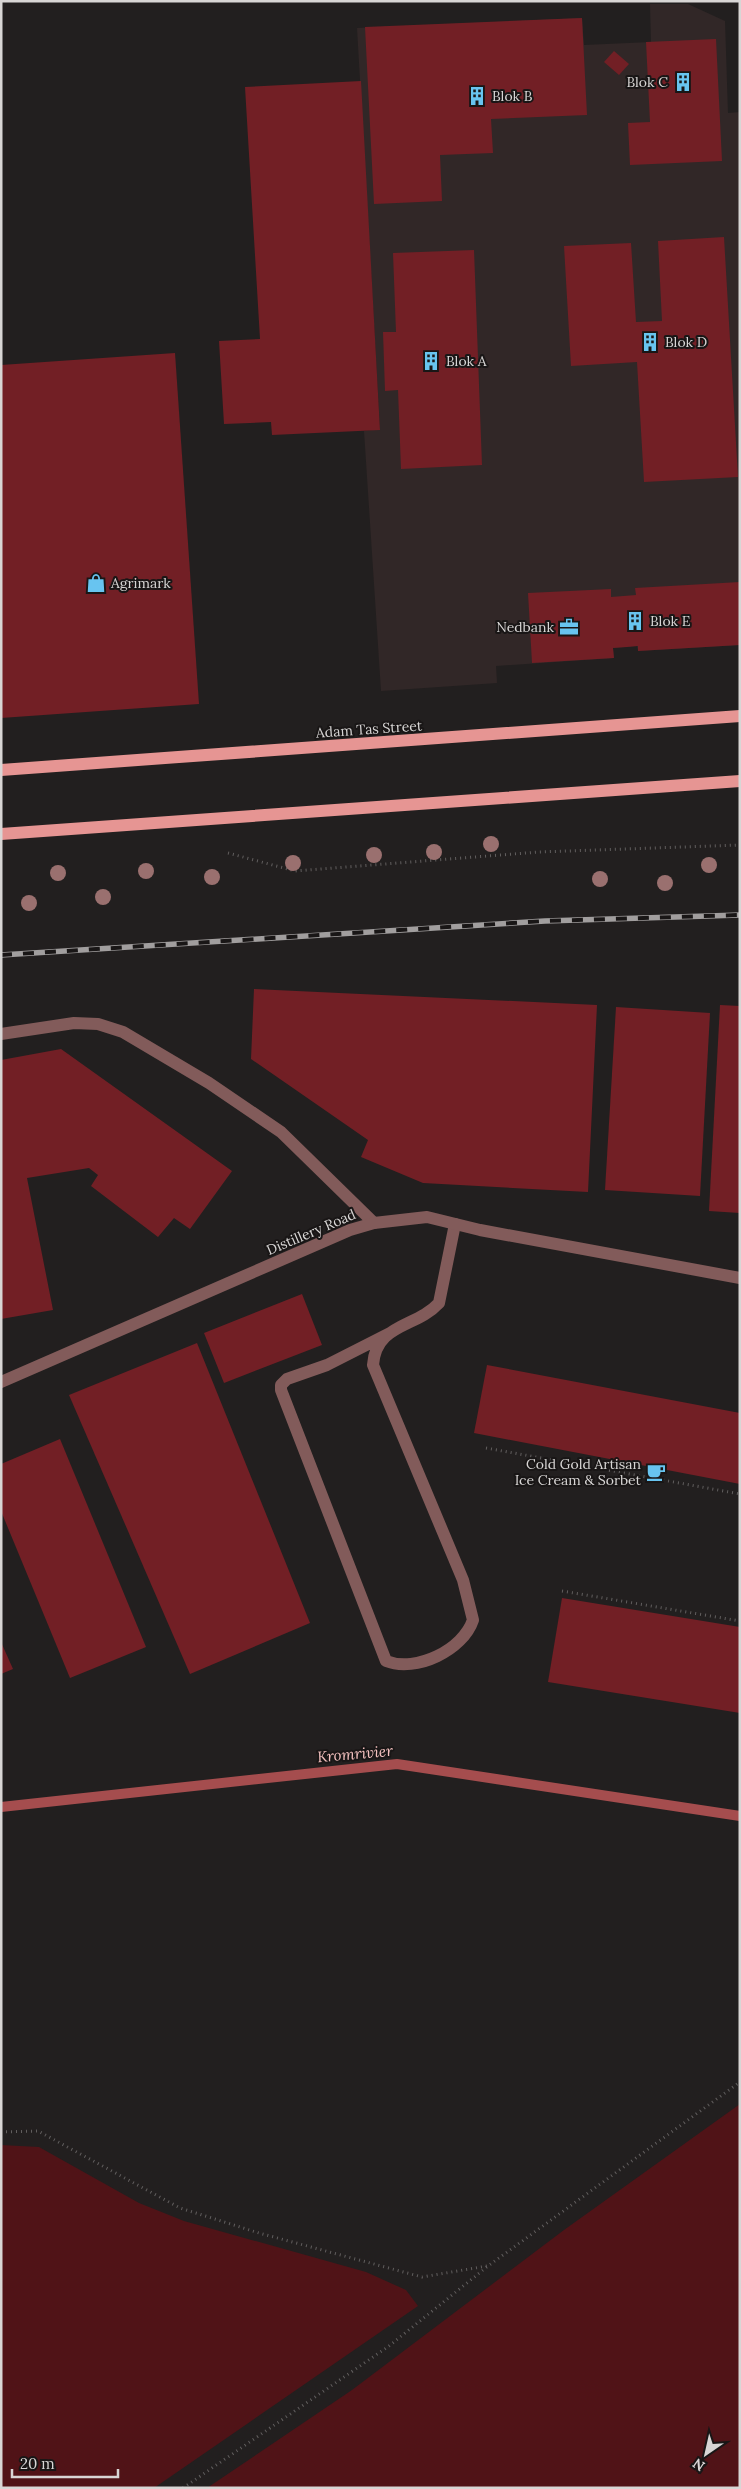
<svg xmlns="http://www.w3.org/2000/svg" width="741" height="2489" font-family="Lora,serif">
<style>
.built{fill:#312727}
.green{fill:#501317}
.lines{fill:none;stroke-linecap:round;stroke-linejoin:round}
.stream{stroke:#a54d4e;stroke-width:10}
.building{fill:#721f25}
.path{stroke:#625f5f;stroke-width:3;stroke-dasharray:1 4;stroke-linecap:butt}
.minor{stroke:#825b5a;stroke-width:12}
.major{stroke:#e69593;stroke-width:12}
.rail-casing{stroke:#a19e9e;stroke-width:5.5}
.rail{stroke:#191616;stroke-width:4;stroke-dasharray:11;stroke-linecap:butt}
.tree{fill:#9a706f}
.labels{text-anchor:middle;stroke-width:4;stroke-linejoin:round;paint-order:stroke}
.poi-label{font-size:14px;fill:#d8d6d5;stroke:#191616;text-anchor:start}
.street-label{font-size:14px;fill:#d8d6d5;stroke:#191616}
.water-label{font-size:15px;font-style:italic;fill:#f5c2c0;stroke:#191616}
</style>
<rect width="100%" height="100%" fill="#221f1f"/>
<polygon class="built" points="650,4 688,4 725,21 728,113 740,112 740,645 638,651 637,646 613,648 614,658 496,666 497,683 381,691 364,431 380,429 357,28 582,18 584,45 651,42"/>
<g class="green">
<polygon points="740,2104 740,2488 207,2488 352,2390 564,2230"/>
<polygon points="1,2145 39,2147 139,2203 184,2221 366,2272 406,2290 418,2306 154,2488 1,2488"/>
</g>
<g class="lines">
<polyline class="stream" points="1,1807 397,1764 740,1816"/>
</g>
<g class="building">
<polygon points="582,18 587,115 491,119 493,153 440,155 442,201 374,204 365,27"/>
<polygon points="716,39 722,161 630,165 628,123 650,122 646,42"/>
<polygon points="614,51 629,64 619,75 604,62"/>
<polygon points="361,81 380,430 272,435 271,422 224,424 219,341 260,339 245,87"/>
<polygon points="724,237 738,477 644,482 637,362 571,366 564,246 631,243 636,322 662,321 658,241"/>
<polygon points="474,250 482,465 401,469 398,390 385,391 383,332 396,332 393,253"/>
<polygon points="175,353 199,704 1,718 1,365"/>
<polygon points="740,582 740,645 638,651 638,646 627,647 613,648 614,658 532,663 528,593 611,589 611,597 636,595 635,588"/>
<polygon points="254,989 597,1005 588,1192 423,1183 361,1157 368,1140 251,1059"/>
<polygon points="720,1005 740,1006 740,1213 709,1211"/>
<polygon points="616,1007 710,1013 700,1196 605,1190"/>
<polygon points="61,1049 232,1171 190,1229 174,1218 158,1237 91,1186 98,1175 89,1168 27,1178 53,1310 1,1319 1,1060"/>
<polygon points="302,1294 322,1345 224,1383 204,1333"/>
<polygon points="197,1343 310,1623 190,1674 69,1395"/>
<polygon points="487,1365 740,1413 740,1484 474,1433"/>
<polygon points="60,1439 146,1647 70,1678 1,1511 1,1464"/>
<polygon points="562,1598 740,1627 740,1713 548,1682"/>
<polygon points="1,1642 13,1669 1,1674"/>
</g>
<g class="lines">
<g class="path">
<polyline points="228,853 295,871 539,852 740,845"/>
<polyline points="486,1448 740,1494"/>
<polyline points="562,1591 740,1621"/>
<polyline points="1,2132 38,2131 180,2208 259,2233 422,2277 487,2266"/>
<polyline points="183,2488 389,2346 488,2266 740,2082"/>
</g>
<g class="minor">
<polyline points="1,1034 74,1023 98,1024 123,1032 209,1083 281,1132 374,1223"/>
<path d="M390,1333L327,1365L287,1379L281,1385V1390L386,1661C416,1673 463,1650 473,1620L463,1580L373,1365C376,1323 416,1328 439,1303L455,1224"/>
<polyline points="1,1382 350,1230 374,1223 427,1217 480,1230 740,1278"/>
</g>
<g class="major">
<polyline points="1,770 740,716"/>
<polyline points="1,834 740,781"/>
</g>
<g class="rail-casing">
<polyline id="rail" points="1,955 545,921 740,915"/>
</g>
<use href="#rail" class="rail"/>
</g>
<g class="tree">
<circle cx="491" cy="844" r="8"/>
<circle cx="434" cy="852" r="8"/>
<circle cx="374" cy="855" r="8"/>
<circle cx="293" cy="863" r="8"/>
<circle cx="709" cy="865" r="8"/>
<circle cx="146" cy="871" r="8"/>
<circle cx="58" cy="873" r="8"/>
<circle cx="212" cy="877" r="8"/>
<circle cx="600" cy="879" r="8"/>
<circle cx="665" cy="883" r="8"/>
<circle cx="103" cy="897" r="8"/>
<circle cx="29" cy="903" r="8"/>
</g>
<defs>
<g id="building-bare" transform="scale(1.5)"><path d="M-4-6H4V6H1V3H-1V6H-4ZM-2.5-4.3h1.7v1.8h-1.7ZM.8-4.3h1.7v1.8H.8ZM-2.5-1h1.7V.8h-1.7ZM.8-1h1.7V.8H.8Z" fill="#68c4f0" stroke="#191616" stroke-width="2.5" paint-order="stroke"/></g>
<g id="shop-bare" transform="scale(1.5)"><path d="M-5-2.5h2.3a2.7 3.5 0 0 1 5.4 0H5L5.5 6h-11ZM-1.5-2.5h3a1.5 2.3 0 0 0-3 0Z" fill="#68c4f0" stroke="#191616" stroke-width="2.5" paint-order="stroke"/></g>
<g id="office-bare" transform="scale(1.5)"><path d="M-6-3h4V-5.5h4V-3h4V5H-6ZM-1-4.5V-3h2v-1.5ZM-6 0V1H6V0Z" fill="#68c4f0" stroke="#191616" stroke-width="2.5" paint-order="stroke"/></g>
<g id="cafe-bare" transform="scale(1.5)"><path d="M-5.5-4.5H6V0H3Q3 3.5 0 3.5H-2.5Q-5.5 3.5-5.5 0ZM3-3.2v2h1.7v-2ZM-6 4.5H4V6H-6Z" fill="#68c4f0" stroke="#191616" stroke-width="2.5" paint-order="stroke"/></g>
</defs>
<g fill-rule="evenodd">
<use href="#building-bare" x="683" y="82"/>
<use href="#building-bare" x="477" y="96"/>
<use href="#building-bare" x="650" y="342"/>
<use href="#building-bare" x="431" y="361"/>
<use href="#shop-bare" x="96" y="583"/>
<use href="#building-bare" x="635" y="621"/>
<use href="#office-bare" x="569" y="627"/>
<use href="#cafe-bare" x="656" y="1472"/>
</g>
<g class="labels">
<g class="poi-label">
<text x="668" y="87" text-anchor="end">Blok C</text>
<text x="492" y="101">Blok B</text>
<text x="665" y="347">Blok D</text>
<text x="446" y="366">Blok A</text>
<text x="111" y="588">Agrimark</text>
<text x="650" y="626">Blok E</text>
<text x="554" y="632" text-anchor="end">Nedbank</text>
<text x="641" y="1469" text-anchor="end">Cold Gold Artisan<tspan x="641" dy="16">Ice Cream &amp; Sorbet</tspan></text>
</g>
<g class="street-label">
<text transform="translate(369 729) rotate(-4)" y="5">Adam Tas Street</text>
<text transform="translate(311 1232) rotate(-23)" y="5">Distillery Road</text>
</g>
<g class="water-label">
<text transform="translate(355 1754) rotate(-5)" y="5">Kromrivier</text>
</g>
</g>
<rect width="741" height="2489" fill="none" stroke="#d8d6d5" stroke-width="5"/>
<g transform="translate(706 2454) rotate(214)" stroke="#191616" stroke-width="4" paint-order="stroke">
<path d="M0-4L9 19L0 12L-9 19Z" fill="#d8d6d5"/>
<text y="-8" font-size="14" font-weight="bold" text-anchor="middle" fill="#d8d6d5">N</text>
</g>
<path d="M12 2469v8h106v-8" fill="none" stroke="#d8d6d5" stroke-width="2.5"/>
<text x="20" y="2469" font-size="15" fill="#d8d6d5" stroke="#191616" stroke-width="4" paint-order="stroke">20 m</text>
</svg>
